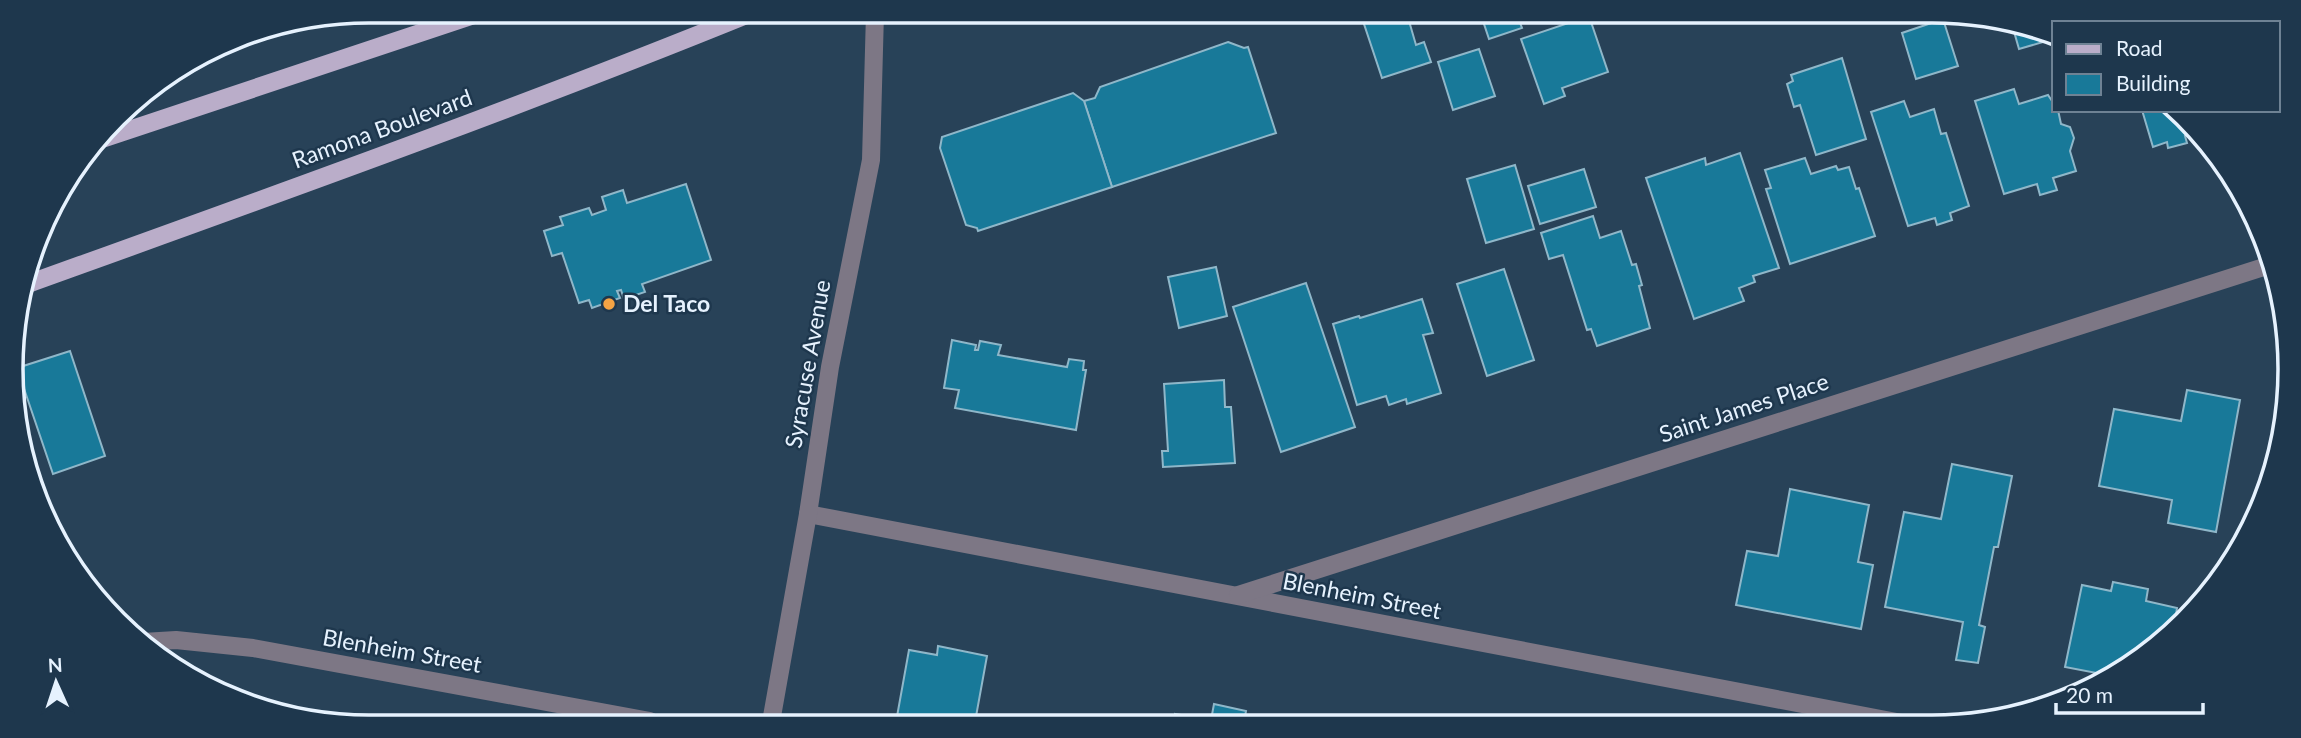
<svg xmlns="http://www.w3.org/2000/svg" width="2301" height="738" font-family="Lato,sans-serif">
<style>
.building{fill:#187999;stroke:#8fb7c9;stroke-width:2}
.lines{fill:none;stroke-linecap:round;stroke-linejoin:round}
.minor{stroke:#7d7785;stroke-width:18}
.primary{stroke:#baadc9;stroke-width:18}
.poi-dot{fill:#f4a344;stroke:#1e374d;stroke-width:2.5}
.labels{text-anchor:middle;stroke-width:5;stroke-linejoin:round;paint-order:stroke}
.street-label{font-size:23px;fill:#e6f2fe;stroke:#1e374d}
.poi-label{font-size:23px;font-weight:bold;fill:#e6f2fe;stroke:#1e374d;text-anchor:start}
.rim{fill:none;stroke:#e6f2fe;stroke-width:3.5}
</style>
<rect width="100%" height="100%" fill="#284258"/>
<g class="building">
<polygon points="1361,15 1428,15 1409,21 1416,45 1424,42 1431,62 1382,78"/>
<polygon points="1481,15 1517,15 1522,28 1489,39"/>
<polygon points="1589,16 1608,72 1562,88 1565,96 1544,104 1521,39"/>
<polygon points="1943,19 1958,66 1916,79 1902,33"/>
<polygon points="2011,21 2053,39 2019,49"/>
<polygon points="1228,42 1244,48 1248,47 1276,133 1112,187 1084,101 1095,98 1100,87"/>
<polygon points="1479,49 1495,96 1453,110 1438,62"/>
<polygon points="1842,58 1866,139 1816,155 1800,105 1794,107 1787,84 1793,81 1791,75"/>
<polygon points="2014,89 2019,104 2048,95 2054,104 2054,110 2058,110 2061,124 2070,127 2074,138 2070,151 2076,171 2053,178 2057,190 2040,195 2037,184 2004,194 1975,101"/>
<polygon points="1073,93 1084,101 1112,187 978,231 977,228 966,225 940,148 942,137"/>
<polygon points="1904,101 1910,117 1934,109 1941,134 1946,133 1969,206 1950,213 1952,220 1937,225 1935,218 1908,226 1871,112"/>
<polygon points="2142,110 2171,110 2194,134 2185,136 2187,143 2168,148 2167,142 2153,147"/>
<polygon points="1740,153 1779,268 1753,276 1755,282 1739,288 1744,301 1694,319 1646,178 1705,158 1706,165"/>
<polygon points="1805,158 1811,174 1836,166 1838,170 1849,167 1856,189 1859,188 1875,236 1790,264 1766,189 1771,188 1765,170"/>
<polygon points="1515,165 1534,229 1486,243 1467,179"/>
<polygon points="1584,169 1596,207 1540,224 1528,186"/>
<polygon points="686,184 711,260 642,284 645,292 624,299 621,290 617,291 620,298 592,308 589,300 579,303 562,253 552,256 544,231 563,225 560,217 589,208 592,215 606,210 602,197 623,190 627,203"/>
<polygon points="1593,216 1600,238 1621,231 1632,265 1636,264 1642,285 1639,286 1650,328 1597,346 1591,329 1587,330 1563,255 1549,259 1541,233"/>
<polygon points="1216,267 1227,316 1179,328 1168,277"/>
<polygon points="1504,269 1534,360 1487,376 1457,284"/>
<polygon points="1306,283 1355,427 1281,452 1233,307"/>
<polygon points="1422,299 1433,333 1423,335 1441,393 1407,404 1406,399 1389,405 1386,396 1357,405 1333,324 1359,316 1360,318"/>
<polygon points="952,340 976,345 975,350 978,350 980,341 1001,345 998,355 1067,367 1069,359 1084,361 1083,370 1086,370 1076,430 955,408 959,390 944,388"/>
<polygon points="70,351 105,456 53,474 17,368"/>
<polygon points="1224,380 1225,407 1231,407 1235,463 1163,467 1162,451 1168,451 1164,384"/>
<polygon points="2187,390 2240,400 2216,532 2168,523 2172,500 2099,486 2114,409 2181,421"/>
<polygon points="1952,464 2012,476 1998,547 1994,547 1979,625 1985,627 1978,663 1956,660 1963,622 1885,607 1904,512 1941,519"/>
<polygon points="1790,489 1869,505 1858,562 1873,565 1861,629 1736,605 1747,551 1778,556"/>
<polygon points="2113,582 2148,589 2146,601 2177,608 2173,634 2112,676 2065,667 2082,585 2111,591"/>
<polygon points="938,646 987,656 975,722 896,722 909,650 937,655"/>
<polygon points="1214,704 1246,711 1244,723 1174,723 1175,714 1211,720"/>
</g>
<g class="lines">
<g class="minor">
<polyline points="808,514 1907,724"/>
<polyline points="1238,595 2270,265"/>
<polyline points="143,642 176,640 253,648 650,721"/>
<polyline points="771,722 808,514 830,367 871,160 875,13"/>
</g>
<g class="primary">
<polyline points="102,139 486,11"/>
<path d="M25,285C269,197 513,110 754,12"/>
</g>
</g>
<circle class="poi-dot" cx="609" cy="304" r="7"/>
<g class="labels">
<g class="street-label">
<text transform="translate(382 129) rotate(-20)" y="8">Ramona Boulevard</text>
<text transform="translate(808 364) rotate(-80)" y="8">Syracuse Avenue</text>
<text transform="translate(1744 408) rotate(-18)" y="8">Saint James Place</text>
<text transform="translate(1362 596) rotate(11)" y="8">Blenheim Street</text>
<text transform="translate(402 651) rotate(10)" y="8">Blenheim Street</text>
</g>
<g class="poi-label">
<text x="623" y="312">Del Taco</text>
</g>
</g>
<path d="M0 0H2301V738H0ZM369 23H1932A346 346 0 0 1 2278 369V369A346 346 0 0 1 1932 715H369A346 346 0 0 1 23 369V369A346 346 0 0 1 369 23Z" fill="#1e374d" fill-rule="evenodd"/>
<path class="rim" d="M369 23H1932A346 346 0 0 1 2278 369V369A346 346 0 0 1 1932 715H369A346 346 0 0 1 23 369V369A346 346 0 0 1 369 23Z"/>
<rect x="2052" y="21" width="228" height="91" fill="#1e374d" stroke="#6e8294" stroke-width="2"/>
<rect x="2066" y="44" width="35" height="10" fill="#baadc9" stroke="#6e8294" stroke-width="2"/>
<text x="2116" y="56" font-size="21" fill="#e6f2fe">Road</text>
<rect x="2066" y="74" width="35" height="21" fill="#187999" stroke="#6e8294" stroke-width="2"/>
<text x="2116" y="91" font-size="21" fill="#e6f2fe">Building</text>
<g transform="translate(56 682) rotate(357)" stroke="#1e374d" stroke-width="5" paint-order="stroke">
<path d="M0-5L12 26L0 18L-12 26Z" fill="#e6f2fe"/>
<text y="-10" font-size="19" font-weight="bold" text-anchor="middle" fill="#e6f2fe">N</text>
</g>
<path d="M2056 703v10h147v-10" fill="none" stroke="#e6f2fe" stroke-width="3.5"/>
<text x="2066" y="703" font-size="21" fill="#e6f2fe" stroke="#1e374d" stroke-width="5" paint-order="stroke">20 m</text>
</svg>
